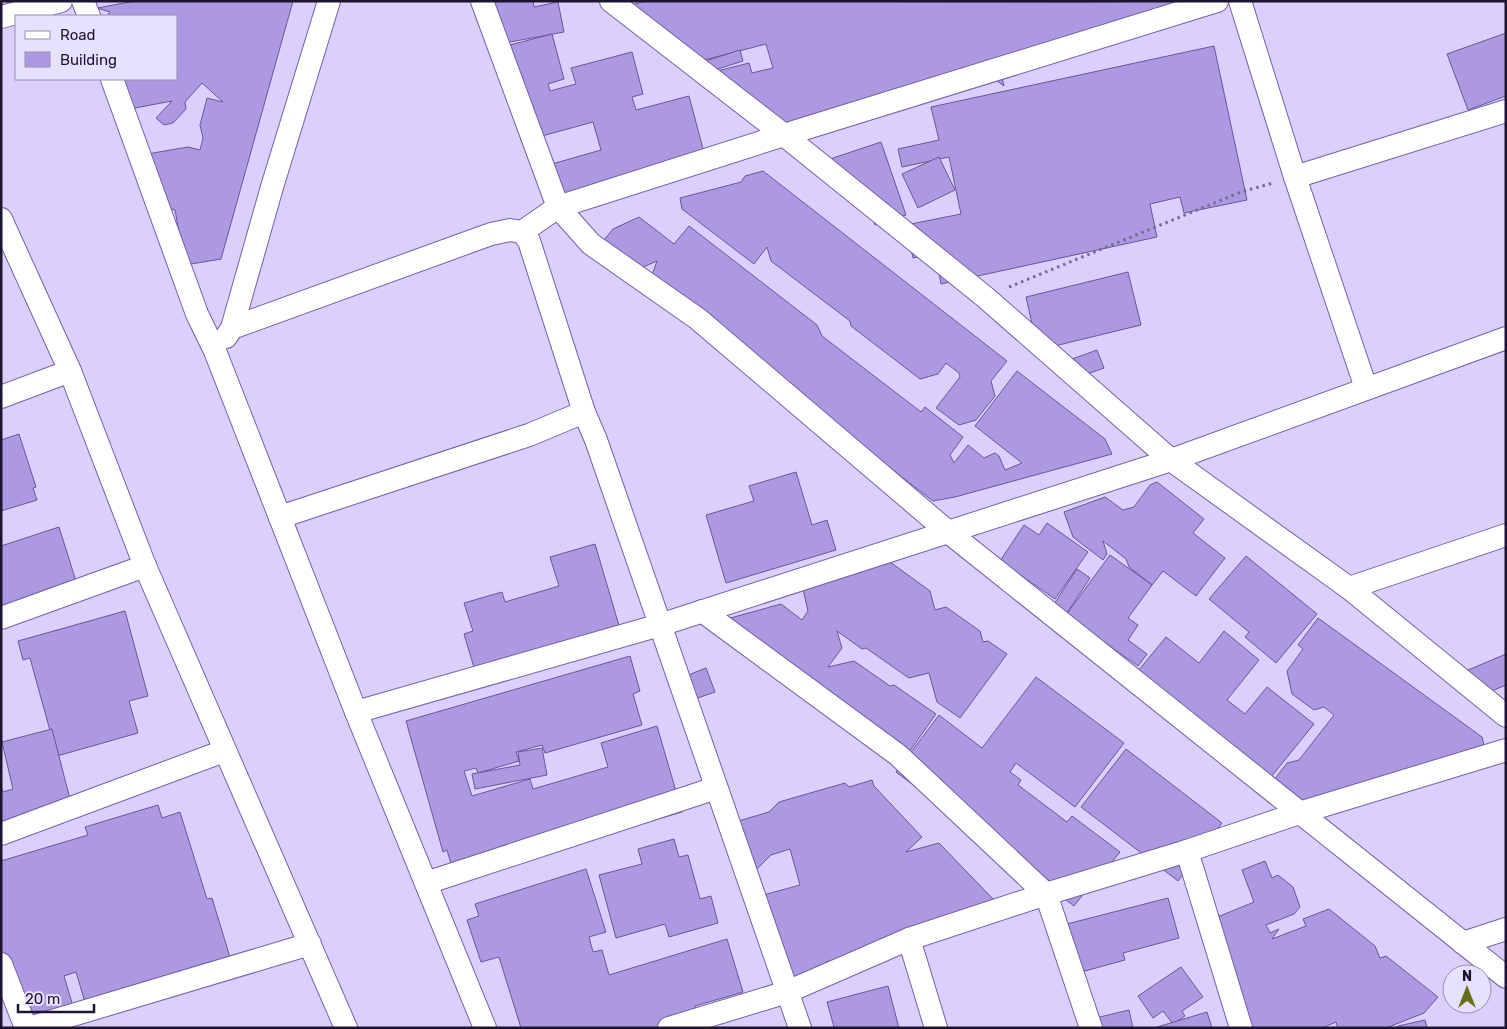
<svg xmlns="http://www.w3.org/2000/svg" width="1507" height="1029" font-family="Rubik,sans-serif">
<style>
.building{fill:#ac99e1;stroke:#695698}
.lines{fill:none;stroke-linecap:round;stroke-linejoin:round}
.minor-casing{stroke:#7461a4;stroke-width:24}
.path{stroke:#756c8f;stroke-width:3;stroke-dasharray:2.5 4;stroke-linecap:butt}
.minor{stroke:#fff;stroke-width:22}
</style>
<rect width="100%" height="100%" fill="#dbd0fd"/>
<g class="building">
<polygon points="135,1 293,1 221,259 185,265 175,210 150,203 147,154 188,147 200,150 203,138 200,125 207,98 223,102 202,83 185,102 186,109 173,123 164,125 156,118 172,101 119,111 113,79 176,79 176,16 106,16 110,12 97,8"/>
<polygon points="491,1 533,1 534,7 558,2 564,32 499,44"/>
<polygon points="645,1 1076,2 1192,1 999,66 1004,86 993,78 775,136 697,76 749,63 752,73 773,68 766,44 685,65 624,7"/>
<polygon points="1506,33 1506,96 1468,110 1447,54"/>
<polygon points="552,34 564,79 548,84 550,91 576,84 571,68 632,52 643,94 632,97 636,110 689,96 706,160 555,201 545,166 601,150 593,122 531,139 506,46"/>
<polygon points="1214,46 1247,200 1184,213 1180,197 1150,204 1157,237 941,284 935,253 913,258 906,225 961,214 949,157 902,167 898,149 939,140 931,107"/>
<polygon points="740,50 743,61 699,75 696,64"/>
<polygon points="881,142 906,215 875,225 861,183 827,160"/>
<polygon points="939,157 955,190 918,208 902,174"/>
<polygon points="763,171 1007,361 991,381 995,396 976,420 959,425 936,408 960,377 959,373 946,363 938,374 920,379 851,326 850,321 771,261 767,247 754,264 682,209 680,198 741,182 745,176"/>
<polygon points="639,217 674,244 689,226 817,325 822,336 921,412 925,407 963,437 950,455 954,463 968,445 984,458 995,453 999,456 1005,470 1022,463 975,426 1017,371 1105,439 1112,454 955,497 933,501 682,308 652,275 657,261 634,271 600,245 613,229"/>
<polygon points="1128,272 1141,325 1038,350 1026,297"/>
<polygon points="1097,350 1104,368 1071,380 1064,362"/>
<polygon points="19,434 36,487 33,488 37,500 1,511 1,440"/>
<polygon points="796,472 812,525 827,520 836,550 726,583 706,515 754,501 749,486"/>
<polygon points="1157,482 1204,519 1193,533 1225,558 1196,596 1163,571 1152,585 1129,567 1126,559 1103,541 1107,554 1103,560 1073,537 1064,512 1105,497 1123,510 1134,507 1150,485"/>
<polygon points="1047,523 1088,552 1055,599 1000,561 1024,525 1039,535"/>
<polygon points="59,527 80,594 1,619 1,546"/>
<polygon points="595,544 620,629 475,671 464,634 473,631 464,603 502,592 505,602 559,586 550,557"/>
<polygon points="1110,555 1152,585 1128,618 1138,625 1128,640 1147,654 1138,666 1066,615"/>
<polygon points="1246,556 1317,614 1276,663 1245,637 1249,632 1209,599"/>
<polygon points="890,562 930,591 935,610 946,607 980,631 983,642 988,641 1007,654 960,718 937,702 929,673 909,678 866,648 862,649 837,631 842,648 828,667 854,661 890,686 894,685 936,714 900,765 727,619 781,604 802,620 808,611 802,585"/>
<polygon points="1077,569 1090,578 1067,613 1054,604"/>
<polygon points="125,611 148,696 129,701 138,733 57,756 30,658 23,660 18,641"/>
<polygon points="1318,618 1482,737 1489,766 1314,810 1274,780 1287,763 1299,760 1334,715 1324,707 1314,710 1292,694 1287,671 1303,649 1298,645"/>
<polygon points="1224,631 1259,660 1227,700 1245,714 1267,687 1314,724 1271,777 1138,671 1166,637 1199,663"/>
<polygon points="1506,654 1506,685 1473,699 1461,673"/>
<polygon points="630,656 640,691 633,694 642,725 545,753 542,745 516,752 519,761 478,773 476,768 464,771 472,796 530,779 533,789 608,767 601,743 657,726 682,812 455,878 447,850 443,852 406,721"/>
<polygon points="706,668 715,692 695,699 686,676"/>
<polygon points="1036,677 1124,743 1075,807 1016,763 1010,772 1021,780 1018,785 1067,822 1072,816 1120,852 1108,867 1106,865 1074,906 896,772 939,715 982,748"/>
<polygon points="52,729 71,803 1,829 1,786 3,792 13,789 2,742"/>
<polygon points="542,748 547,775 475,789 472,774 520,765 518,752"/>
<polygon points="1126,749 1222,823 1178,881 1081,807"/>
<polygon points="872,780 874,786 922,837 906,852 939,843 994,900 998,912 826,962 833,984 778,999 749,899 800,885 790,849 771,855 748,878 725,825 769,812 779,802 845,783 849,787"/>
<polygon points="158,805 162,818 180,812 207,899 212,898 232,964 87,1009 76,972 64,976 75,1013 28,1028 1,956 1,861 88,835 85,827"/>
<polygon points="674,839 679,857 688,855 700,899 711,896 718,923 669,937 665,924 616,938 599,875 642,864 638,849"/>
<polygon points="1265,861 1272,878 1278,875 1293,887 1300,907 1294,914 1266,925 1270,933 1279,929 1272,939 1306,926 1303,919 1329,909 1375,946 1380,958 1386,956 1438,997 1424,1013 1386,1028 1338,1028 1336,1022 1322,1028 1252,1028 1245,1022 1196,897 1220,916 1254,902 1242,870"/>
<polygon points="586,869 606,932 589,937 593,952 602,950 609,975 727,939 743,992 695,1006 700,1022 682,1028 521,1028 499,957 481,962 467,920 479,916 475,904"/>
<polygon points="1168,898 1179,938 1123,953 1125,960 1063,977 1063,925"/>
<polygon points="1181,967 1203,997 1182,1011 1185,1016 1173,1024 1163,1011 1153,1018 1138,996"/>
<polygon points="888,986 899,1028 832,1028 834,1027 827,1002"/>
<polygon points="1129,1010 1133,1028 1085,1028 1083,1021"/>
<polygon points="1207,1012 1212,1028 1154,1028"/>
<polygon points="1425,1020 1427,1028 1398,1028 1398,1026"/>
</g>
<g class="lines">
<g class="minor-casing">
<g id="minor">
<polyline points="83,1 89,16"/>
<polyline points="482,1 558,207 591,244 698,319 947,531 1506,977"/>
<polyline points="611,1 784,135 985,297 1171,460 1349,588 1506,716"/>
<polyline points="1240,1 1295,177 1366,388"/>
<polyline points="1,17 61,1"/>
<polyline points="112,79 197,314 215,351 356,712 485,1028"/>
<polyline points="1295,177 1506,111"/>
<polyline points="1,219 70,371 145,566 346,1028"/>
<polyline points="522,232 558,207 784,135 1217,1"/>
<polyline points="232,328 491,234 510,230 522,232 529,241 584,412 596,440 800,1028"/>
<polyline points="226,337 232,328 272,187 329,1"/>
<polyline points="1,397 70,371"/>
<polyline points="280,517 529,435 584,412"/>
<polyline points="1349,588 1506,535"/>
<polyline points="702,611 898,755 1046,894 1091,1028"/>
<polyline points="1,618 145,566"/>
<polyline points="356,712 660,625 1171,460 1506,338"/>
<polyline points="1,834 224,751"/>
<polyline points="1187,851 1241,1028"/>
<polyline points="426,883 716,788"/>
<polyline points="909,939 936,1028"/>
<polyline points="1463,943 1506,929"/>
<polyline points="1,964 26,1028"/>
<polyline points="29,1028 310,944"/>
<polyline points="669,1028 787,992 909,939 1046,894 1187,851 1299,813 1506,750"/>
</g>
</g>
<polyline class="path" points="1009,287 1241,192 1273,183"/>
<use href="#minor" class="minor"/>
</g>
<rect width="1507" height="1029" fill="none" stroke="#1d1530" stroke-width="5"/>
<rect x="15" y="15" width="162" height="65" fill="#e7e0fe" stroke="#968fac"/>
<rect x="25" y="31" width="25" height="8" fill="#ffffff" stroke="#968fac"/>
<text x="60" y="40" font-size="15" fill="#1d1530">Road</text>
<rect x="25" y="52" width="25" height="15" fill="#ac99e1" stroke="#968fac"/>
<text x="60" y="65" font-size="15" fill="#1d1530">Building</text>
<g transform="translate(1467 989)"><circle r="24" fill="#e7e0fe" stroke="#968fac"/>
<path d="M0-4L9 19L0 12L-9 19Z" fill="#667018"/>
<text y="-8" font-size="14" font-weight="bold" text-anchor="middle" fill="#1d1530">N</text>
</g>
<path d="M18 1004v8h76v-8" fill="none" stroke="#1d1530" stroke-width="2.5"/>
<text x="25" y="1004" font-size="15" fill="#1d1530" stroke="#e7e0fe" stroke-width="4" paint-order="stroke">20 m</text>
</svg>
